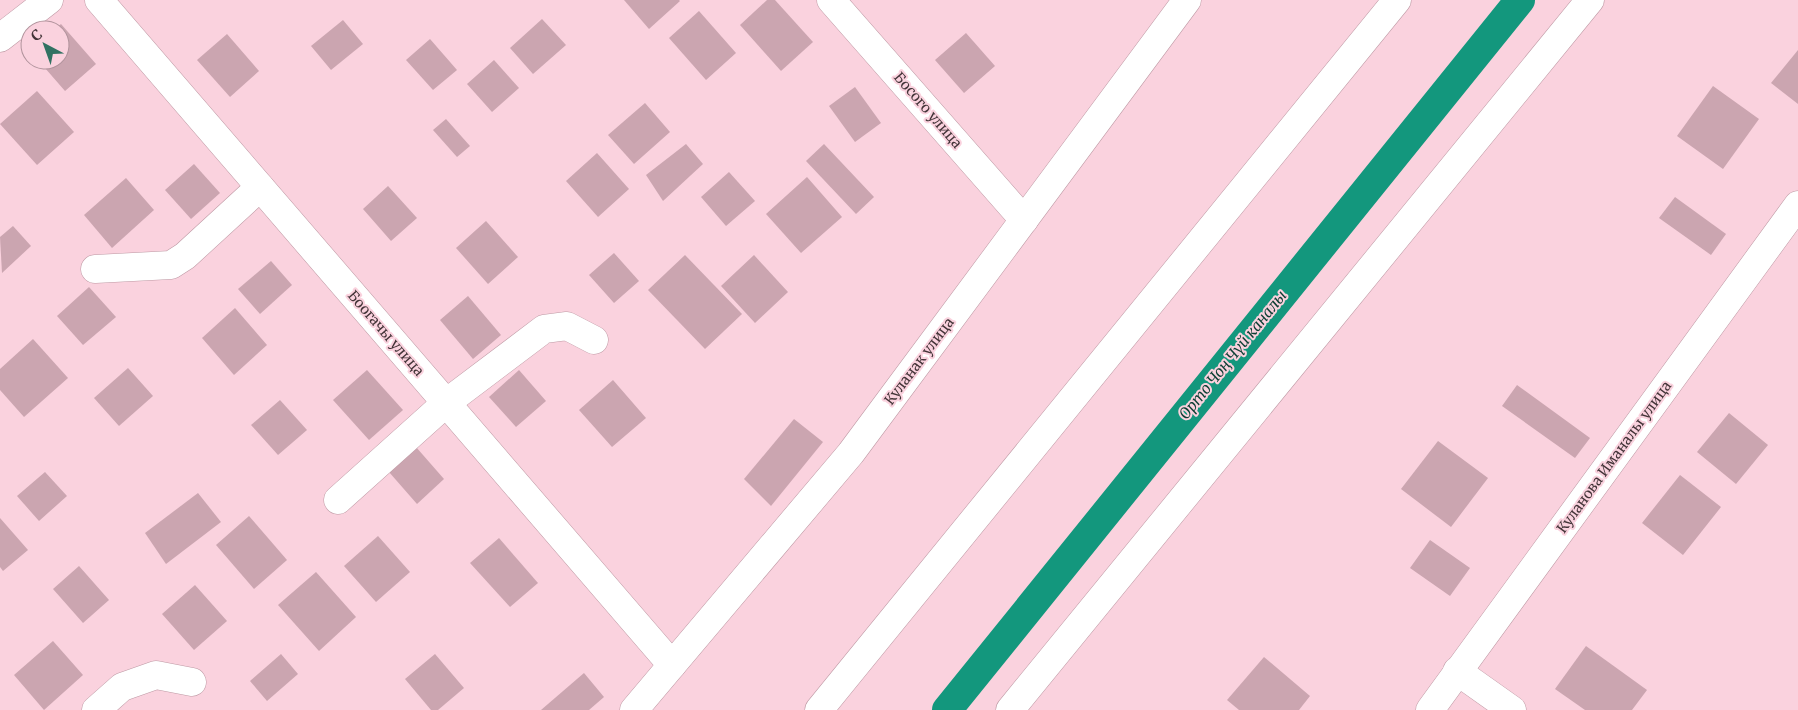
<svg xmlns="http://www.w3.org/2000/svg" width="1798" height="710" font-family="Merriweather,serif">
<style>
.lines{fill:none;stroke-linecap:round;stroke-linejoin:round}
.canal{stroke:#13977d;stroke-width:30}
.building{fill:#cba5b0}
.minor-casing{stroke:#be99a4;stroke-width:29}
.minor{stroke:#fff;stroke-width:28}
.labels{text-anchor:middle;stroke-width:4;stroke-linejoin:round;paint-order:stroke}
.street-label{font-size:14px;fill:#433438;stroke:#fad2de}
.water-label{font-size:15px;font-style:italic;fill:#0c3f34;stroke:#fad2de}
</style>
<rect width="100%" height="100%" fill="#fad2de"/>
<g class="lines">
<polyline class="canal" points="947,710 1520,0"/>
</g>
<g class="building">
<polygon points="624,0 679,0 680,1 649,29"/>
<polygon points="767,0 775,0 813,42 781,71 740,25"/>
<polygon points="699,11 736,53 706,80 669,38"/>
<polygon points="542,19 566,45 533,74 510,48"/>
<polygon points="343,20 363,44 331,70 311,46"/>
<polygon points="61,24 96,64 65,91 38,60 60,60 60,30 54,30"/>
<polygon points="966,33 995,66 964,93 935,60"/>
<polygon points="227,34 259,71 230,97 197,60"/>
<polygon points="430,39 457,70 433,90 406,60"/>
<polygon points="1798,50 1798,104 1771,83"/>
<polygon points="494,60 519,88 492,112 467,84"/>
<polygon points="1713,86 1759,119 1723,169 1677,136"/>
<polygon points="855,87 881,123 855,142 829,106"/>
<polygon points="37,91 74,132 37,165 0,124"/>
<polygon points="645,103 670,132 634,164 608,135"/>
<polygon points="446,119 470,146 457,157 433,130"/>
<polygon points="686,144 703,164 663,201 646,175"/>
<polygon points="824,144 874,197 856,214 806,161"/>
<polygon points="597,153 629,189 598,217 566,181"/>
<polygon points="194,164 220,193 191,219 165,190"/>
<polygon points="729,172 755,201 726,226 701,197"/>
<polygon points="807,177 842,217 801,253 766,214"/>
<polygon points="126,178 154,210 112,248 84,215"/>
<polygon points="388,186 417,218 391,241 363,209"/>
<polygon points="1675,197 1726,234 1711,255 1659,218"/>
<polygon points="486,221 518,257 488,284 456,248"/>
<polygon points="13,226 31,246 2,273 0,237"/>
<polygon points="614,253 639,281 614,303 589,275"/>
<polygon points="685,255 742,314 705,349 648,290"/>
<polygon points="754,255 788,292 755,323 721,286"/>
<polygon points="271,261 292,285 260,314 238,289"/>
<polygon points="89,287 116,317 83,345 57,316"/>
<polygon points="468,296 501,335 473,359 440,320"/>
<polygon points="235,308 267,345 234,375 202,338"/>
<polygon points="33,339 68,378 24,417 0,390 0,369"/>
<polygon points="128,368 153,396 119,426 94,398"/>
<polygon points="367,370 403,410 369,440 333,400"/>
<polygon points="519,370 546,401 516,427 489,397"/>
<polygon points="613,380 646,418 612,447 579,410"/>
<polygon points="1517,385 1590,438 1575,458 1502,406"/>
<polygon points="280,400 307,430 278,455 251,425"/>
<polygon points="1729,413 1768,445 1736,484 1697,452"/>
<polygon points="794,419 823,442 771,506 744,479"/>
<polygon points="1438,441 1488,478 1451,527 1401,489"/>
<polygon points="416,447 444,479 417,504 389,472"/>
<polygon points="45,472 67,496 39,521 17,496"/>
<polygon points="1680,475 1721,507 1683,555 1642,523"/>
<polygon points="198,493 221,522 166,564 145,533"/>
<polygon points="249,516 287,560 254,589 216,545"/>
<polygon points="0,518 28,550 3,571 0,567"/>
<polygon points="378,536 410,572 376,602 344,566"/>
<polygon points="499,538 538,583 510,607 470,563"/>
<polygon points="1430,540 1470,568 1450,596 1410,568"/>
<polygon points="79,566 109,600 83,623 53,589"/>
<polygon points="316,572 356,617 319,651 278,605"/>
<polygon points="195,585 227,621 194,650 162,614"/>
<polygon points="53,641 83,675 44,710 14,675"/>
<polygon points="1586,646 1647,690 1632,710 1585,710 1555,689"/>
<polygon points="281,654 298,674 267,701 250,681"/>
<polygon points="435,654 464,688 438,710 431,710 405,679"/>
<polygon points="1264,657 1310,696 1299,710 1239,710 1227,700"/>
<polygon points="584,673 604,697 589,710 541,710"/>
</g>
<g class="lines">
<g class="minor-casing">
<g id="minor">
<polyline points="99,0 672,665"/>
<polyline points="831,0 1024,220"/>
<polyline points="0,38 49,0"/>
<polyline points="95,269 171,265 185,256 260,187"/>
<polyline points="338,500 446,403 544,329 567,326 594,340"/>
<polyline points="1457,671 1512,710"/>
<polyline points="96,710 122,687 156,675 192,682"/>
<polyline points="634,710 851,453 1187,0"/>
<polyline points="819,710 1397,0"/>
<polyline points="1010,710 1590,0"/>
<polyline points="1430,710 1798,205"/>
</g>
</g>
<use href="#minor" class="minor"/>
</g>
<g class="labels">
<g class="street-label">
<text transform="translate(928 110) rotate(49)" y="5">Босого улица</text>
<text transform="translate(386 333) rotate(49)" y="5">Боогачы улица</text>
<text transform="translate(919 361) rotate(-53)" y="5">Куланак улица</text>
<text transform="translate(1614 457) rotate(-54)" y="5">Куланова Иманалы улица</text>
</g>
<g class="water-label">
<text transform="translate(1233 355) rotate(-51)" y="5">Орто Чоң Чүй каналы</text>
</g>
</g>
<g transform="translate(45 45) rotate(319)"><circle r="24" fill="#fad2de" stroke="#b1939c"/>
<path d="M0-4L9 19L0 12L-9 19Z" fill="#317262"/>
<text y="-8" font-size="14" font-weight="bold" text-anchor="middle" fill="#433438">С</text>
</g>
</svg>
